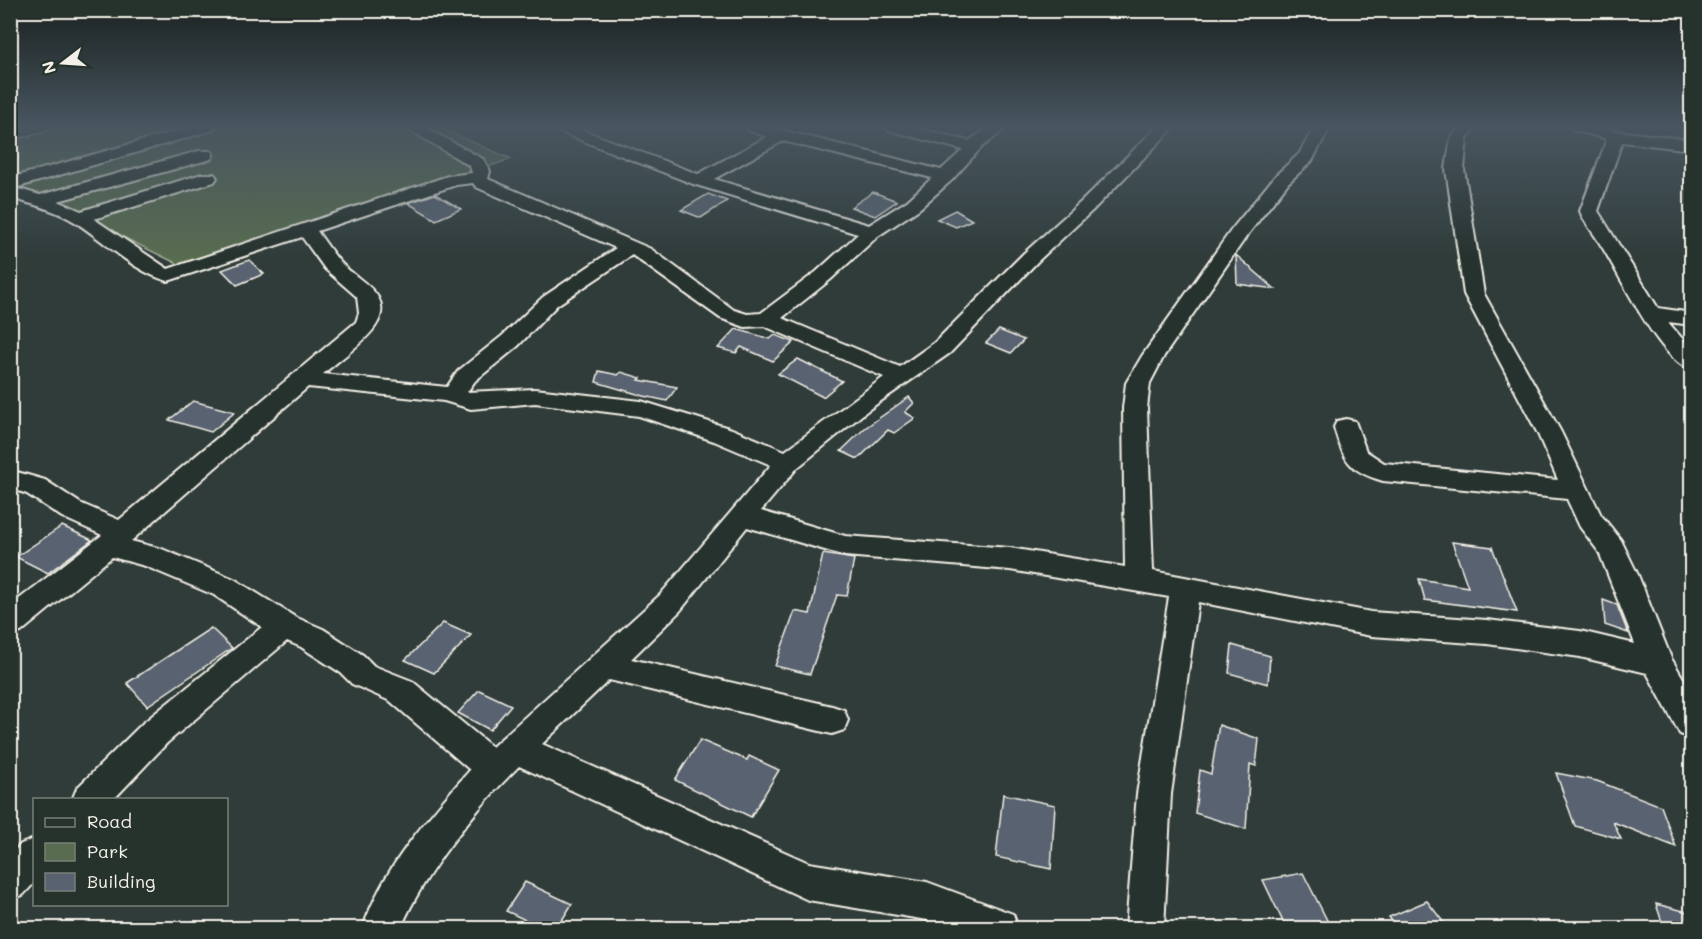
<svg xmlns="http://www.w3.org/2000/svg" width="1702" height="939" font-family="Mali,sans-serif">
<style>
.green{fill:#596c4f;stroke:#a6ae9c;stroke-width:1.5}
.building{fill:#586270;stroke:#f4f1e8;stroke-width:1.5}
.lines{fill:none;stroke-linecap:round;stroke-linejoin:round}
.minor-casing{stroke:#f4f1e8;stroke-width:4}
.minor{fill:#26332d;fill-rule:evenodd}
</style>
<rect width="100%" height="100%" fill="#303c3a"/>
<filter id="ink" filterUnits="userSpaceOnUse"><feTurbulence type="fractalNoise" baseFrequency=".0167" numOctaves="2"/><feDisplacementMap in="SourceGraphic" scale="12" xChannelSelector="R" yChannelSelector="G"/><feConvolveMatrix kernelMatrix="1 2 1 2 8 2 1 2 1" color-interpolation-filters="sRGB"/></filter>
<g filter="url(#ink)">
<polygon class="green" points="10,127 438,127 511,159 190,270 11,182"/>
<g class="building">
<polygon points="873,192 897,201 875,216 851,207"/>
<polygon points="435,194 461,209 436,220 408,203"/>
<polygon points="708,194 727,201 701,218 681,210"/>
<polygon points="955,210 972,220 956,227 937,219"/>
<polygon points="1236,255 1275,289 1237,284"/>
<polygon points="249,260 264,274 237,285 222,270"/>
<polygon points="736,329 770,339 775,335 794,342 773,361 741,347 736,353 718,348"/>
<polygon points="999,330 1024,340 1011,353 986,343"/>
<polygon points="798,359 842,381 823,397 778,374"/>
<polygon points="599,371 618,375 621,372 641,378 639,380 677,387 667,401 644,396 596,382"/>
<polygon points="909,397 914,403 905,412 915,418 894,433 888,430 858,459 841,451 865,428"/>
<polygon points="193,401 235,412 211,432 169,420"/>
<polygon points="62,526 92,540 48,573 16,557"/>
<polygon points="1452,542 1492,547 1517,612 1425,600 1419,579 1468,587"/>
<polygon points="823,554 854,559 847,596 837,595 810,674 775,666 795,611 810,614"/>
<polygon points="1603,600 1617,605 1628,633 1605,625"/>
<polygon points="443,623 471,635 434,673 405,660"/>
<polygon points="211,628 232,648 147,706 127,683"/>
<polygon points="1232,645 1270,656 1268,684 1229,673"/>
<polygon points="479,690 511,705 490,730 458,713"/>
<polygon points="1219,725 1259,739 1256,766 1250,764 1246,829 1195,813 1200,770 1211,774"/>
<polygon points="700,740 747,760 749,756 779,770 751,817 675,780"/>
<polygon points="1556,773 1597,781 1661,806 1676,847 1613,822 1621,839 1575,826"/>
<polygon points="1003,794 1055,805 1051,869 996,857"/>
<polygon points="1303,873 1331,928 1286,928 1263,880"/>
<polygon points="525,882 572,904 557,928 543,928 506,911"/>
<polygon points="1427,901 1448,928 1397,928 1389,917"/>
<polygon points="1656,904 1692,913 1692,928 1664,928"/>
</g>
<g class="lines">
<g class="minor-casing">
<g id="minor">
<polygon points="23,127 49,127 47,130 10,140 10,130"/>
<path d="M191,127H215L213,130L15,188L40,195L199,151H211L213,155L211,159L58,201L81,211L202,174H214L217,178L214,182L94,219L168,269L448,176L472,173L470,166L405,127H424L483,159L490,171L488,179L651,249L734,310L747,314L761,313L816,272L858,234L693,184L555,130L553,127H575L698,174L767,137L748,130L746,127H769L941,170L963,150L888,130L886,127H912L969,141L989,127H1007L980,149L952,180L919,209L878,236L830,280L782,318L900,367L934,343L1024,253L1081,202L1157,127H1174L1093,210L1038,261L950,353L868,410L797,468L761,511L845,536L1010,548L1125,567L1123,408L1126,383L1142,356L1232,229L1276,175L1299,154L1314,127H1330L1312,161L1288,183L1246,237L1164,356L1150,383L1147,408L1153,571L1371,612L1487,620L1580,631L1635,644L1599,552L1580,527L1567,499L1383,481C1349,471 1343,460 1334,427L1337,421L1346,419L1355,421L1366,451L1384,463L1558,480L1537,432L1464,294L1446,169L1451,137L1460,127H1476L1467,138L1464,169L1484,294L1561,432L1601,515L1621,540L1638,575L1671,658L1692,693V738L1680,734L1647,673L1580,657L1487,644L1371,636L1198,602L1171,794L1164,928H1126L1137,794L1169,597L1010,570L845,556L747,527L680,611L631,659L832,706L844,710L848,720L844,730L832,734L609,680L542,744L809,863L927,882L1013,914L1018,928H950L927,920L808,900L519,766C476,808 424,873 401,928H363C383,867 428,818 470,770L390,701L352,684L341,673L301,647L287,641L167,743L113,800H72L77,788L143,723L262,627L214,595L145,566L112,557L21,632L10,635V606L102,535L62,517L27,494L10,488V470L45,480L80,503L119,520L356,322L359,313L357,297L325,269L302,237L168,281C133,272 105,241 75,222C56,210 32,204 10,198V178ZM783,141L932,178L907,201L869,225L714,179ZM473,183L476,187L616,248L543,297L502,336L458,371L447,387L323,374C337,362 366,341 375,327C396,296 360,282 343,265C333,255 326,243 317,231L456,185ZM632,255L720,318L745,327L764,326L884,377L785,451L732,429L641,401L535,389L467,392L475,381L518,346L557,305ZM308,387L444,401L471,409L535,403L639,416L714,441L771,465L660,595L492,747L412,681L374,666L363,655L323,629L295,617L234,579L162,549L131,541Z"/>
<path d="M1571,127H1598L1616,131L1692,140V150L1622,142L1598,211L1658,308L1692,313V325L1668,322L1692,350V370C1660,362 1620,275 1602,247C1596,236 1588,227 1582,216L1580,211L1607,139L1573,130Z"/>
<polygon points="34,839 34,883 23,895 10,900 10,855 21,844"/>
</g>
</g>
<use href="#minor" class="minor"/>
</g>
</g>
<linearGradient id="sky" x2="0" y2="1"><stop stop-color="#1a2120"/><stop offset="0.49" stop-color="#485660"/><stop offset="1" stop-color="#485660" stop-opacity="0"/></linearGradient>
<rect width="1702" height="258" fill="url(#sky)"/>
<rect width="1702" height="939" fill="none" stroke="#26332d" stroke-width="36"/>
<rect x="18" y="18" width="1666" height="903" fill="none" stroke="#f4f1e8" stroke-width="2" filter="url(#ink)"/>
<rect x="33" y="798" width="195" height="108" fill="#26332d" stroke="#787f78" stroke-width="1.5"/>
<rect x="45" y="818" width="30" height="9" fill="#26332d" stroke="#787f78" stroke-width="1.5"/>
<text x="87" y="828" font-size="18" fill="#f4f1e8">Road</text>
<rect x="45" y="843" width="30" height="18" fill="#596c4f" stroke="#787f78" stroke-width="1.5"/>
<text x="87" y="858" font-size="18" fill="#f4f1e8">Park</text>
<rect x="45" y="873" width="30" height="18" fill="#586270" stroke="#787f78" stroke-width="1.5"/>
<text x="87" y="888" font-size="18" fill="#f4f1e8">Building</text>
<g transform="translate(63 63) rotate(253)" stroke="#26332d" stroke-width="4.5" paint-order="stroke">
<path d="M0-4.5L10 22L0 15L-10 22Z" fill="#f4f1e8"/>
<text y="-9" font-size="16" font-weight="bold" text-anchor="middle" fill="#f4f1e8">N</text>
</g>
</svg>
